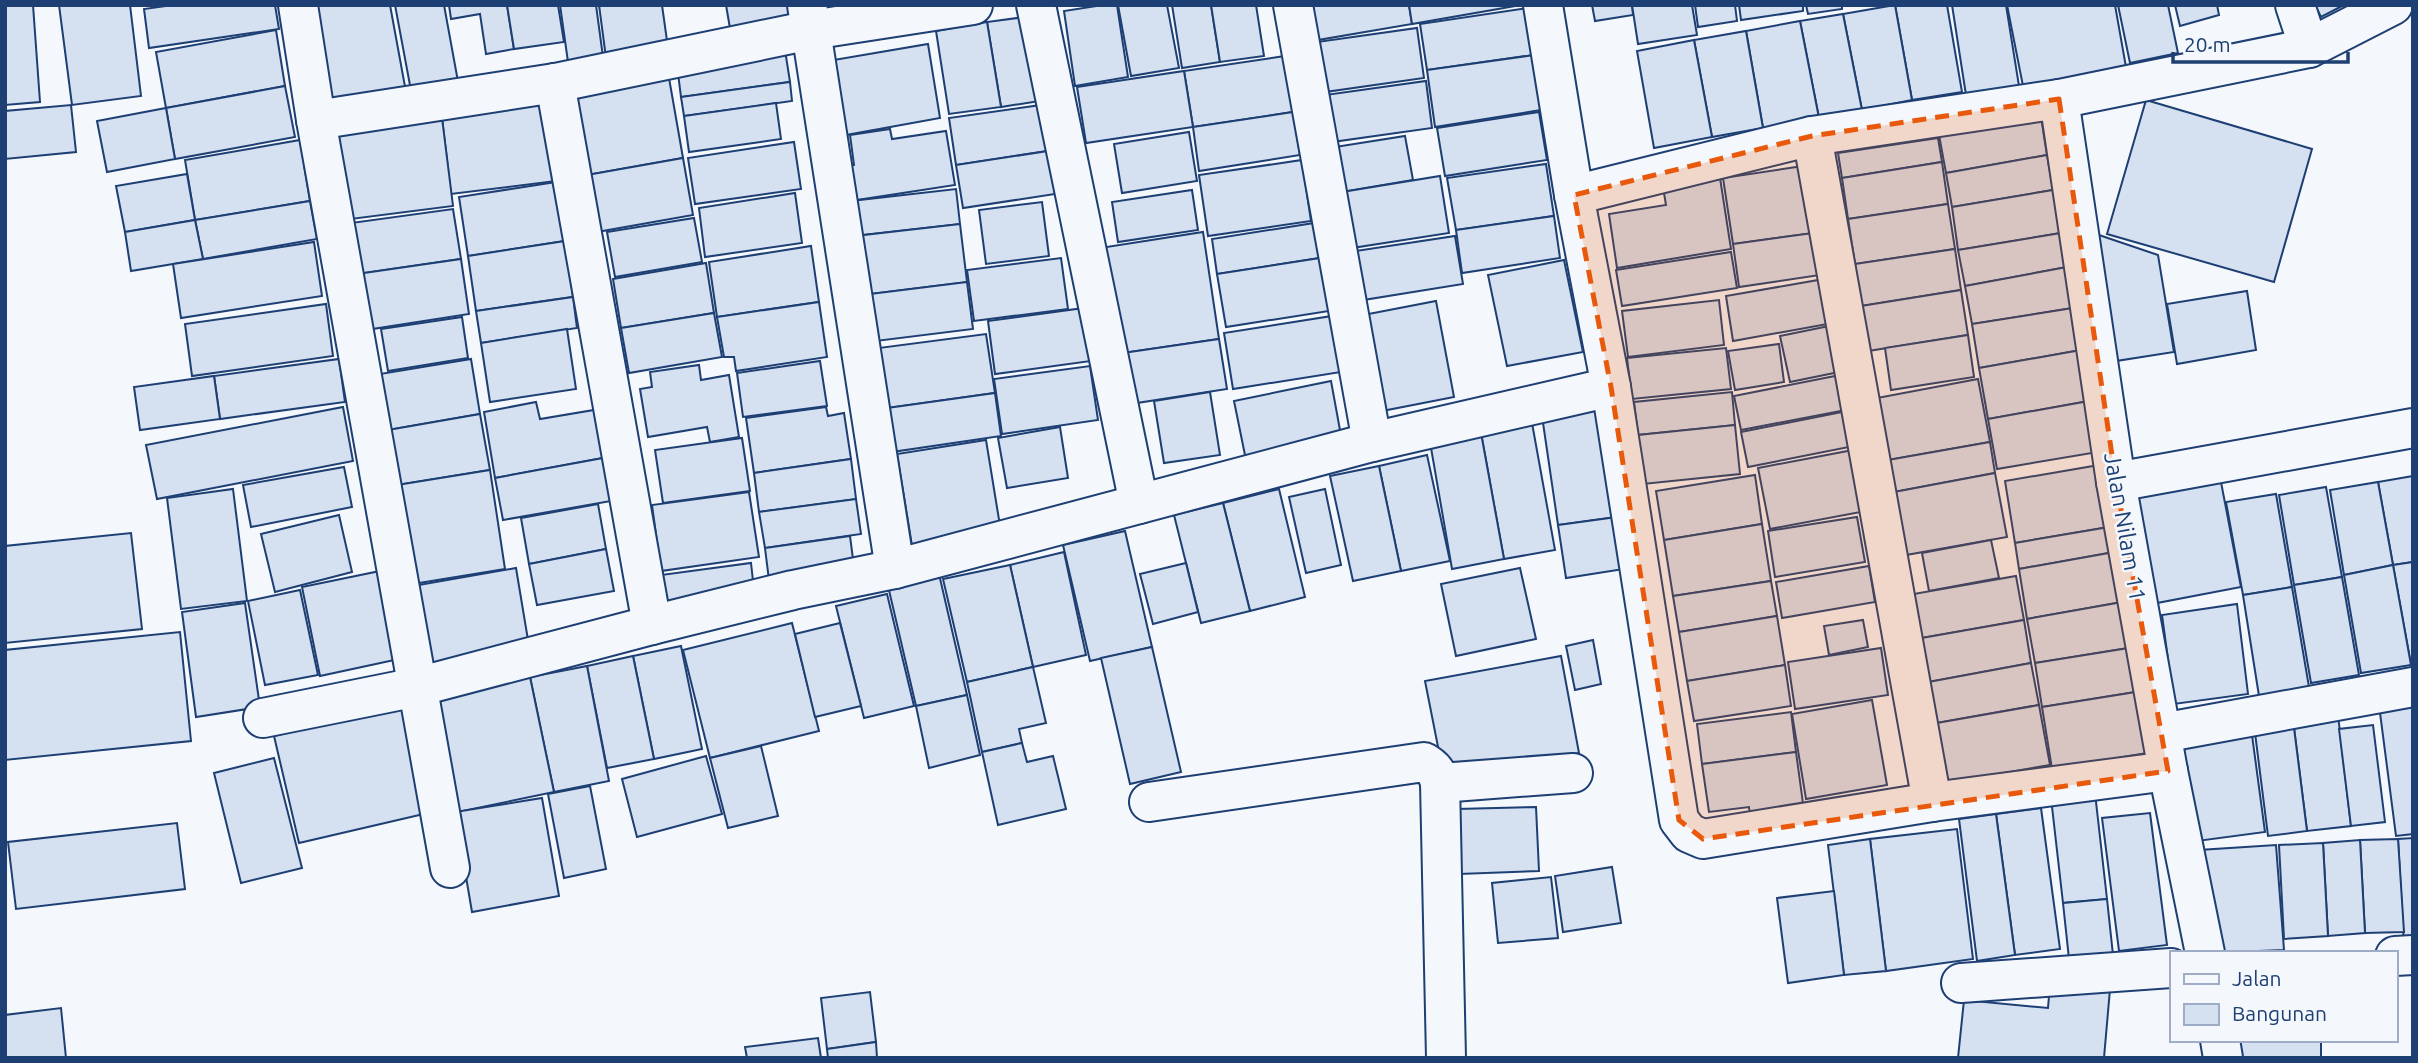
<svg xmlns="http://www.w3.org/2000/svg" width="2418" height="1063" font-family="Ubuntu,sans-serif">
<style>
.building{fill:#d5e0f0;stroke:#1d3f73;stroke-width:2}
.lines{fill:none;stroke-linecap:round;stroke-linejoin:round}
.minor-casing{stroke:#1d3f73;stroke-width:42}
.minor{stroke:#f4f7fb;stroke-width:38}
.marked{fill:#e8590c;fill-opacity:0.2;stroke:#e8590c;stroke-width:5;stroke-dasharray:14 9;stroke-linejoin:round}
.labels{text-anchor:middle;stroke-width:5;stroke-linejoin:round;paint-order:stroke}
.street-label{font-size:23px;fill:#1d3f73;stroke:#f4f7fb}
</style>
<rect width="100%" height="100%" fill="#f4f7fb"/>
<g class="building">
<polygon points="5,5 33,5 40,102 5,105"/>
<polygon points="59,5 130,5 141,96 72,105"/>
<polygon points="173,5 275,5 279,29 149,48 144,9"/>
<polygon points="314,5 390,5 406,92 333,106"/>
<polygon points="395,5 444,5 459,87 412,96"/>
<polygon points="449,5 507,5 514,49 486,54 480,14 451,19"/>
<polygon points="507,5 558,5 564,42 514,49"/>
<polygon points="560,5 596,5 603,57 568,62"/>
<polygon points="599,5 662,5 668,48 606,58"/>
<polygon points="726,5 795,5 799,29 732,40"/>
<polygon points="1103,5 1117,5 1128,77 1075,86 1064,11"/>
<polygon points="1118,5 1167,5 1179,68 1131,76"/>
<polygon points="1172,5 1211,5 1220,62 1182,68"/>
<polygon points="1211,5 1256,5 1264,56 1220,62"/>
<polygon points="1306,5 1409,5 1412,24 1312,41"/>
<polygon points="1409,5 1521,5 1412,24"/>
<polygon points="1592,5 1632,5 1633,15 1595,21"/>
<polygon points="1632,5 1692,5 1697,35 1638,44"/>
<polygon points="1695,5 1735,5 1737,21 1698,27"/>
<polygon points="1739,5 1803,5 1803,11 1741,20"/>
<polygon points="1806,5 1842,5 1842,9 1808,14"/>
<polygon points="1895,5 1947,5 1962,92 1912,100"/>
<polygon points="1895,5 1912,100 1862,110 1843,14"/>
<polygon points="1952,5 2006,5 2019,86 1966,95"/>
<polygon points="2007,5 2115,5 2126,67 2023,86"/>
<polygon points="2118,5 2168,5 2178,53 2130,63"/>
<polygon points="2175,5 2217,5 2219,15 2180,26"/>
<polygon points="2315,5 2344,5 2321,17"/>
<polygon points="1527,8 1534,55 1427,70 1420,24"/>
<polygon points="1843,14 1862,110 1819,118 1800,21"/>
<polygon points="1032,16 1046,100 1001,107 987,22"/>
<polygon points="1800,21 1819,118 1763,128 1746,31"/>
<polygon points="987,22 1001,107 949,114 936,31"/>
<polygon points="1417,28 1424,78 1318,93 1310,43"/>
<polygon points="276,30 285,86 166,108 156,52"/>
<polygon points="1746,31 1763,128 1712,137 1694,40"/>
<polygon points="1694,40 1712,137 1654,148 1637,51"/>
<polygon points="928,44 940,118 835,137 822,62"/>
<polygon points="785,50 790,82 681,97 677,65"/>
<polygon points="1534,55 1541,110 1435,127 1427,70"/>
<polygon points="1285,56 1293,112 1193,127 1184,71"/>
<polygon points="1184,71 1193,127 1086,143 1077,87"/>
<polygon points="669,78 683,158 587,175 573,95"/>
<polygon points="1426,81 1432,128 1325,143 1318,96"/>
<polygon points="790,82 792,101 684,116 681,97"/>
<polygon points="285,86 295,137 175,159 166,108"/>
<polygon points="2146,100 2312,149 2274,282 2107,234"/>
<polygon points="776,103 781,139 689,152 684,116"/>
<polygon points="546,104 556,181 451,194 442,118"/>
<polygon points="71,105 76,152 5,159 5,111"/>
<polygon points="1041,105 1048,151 956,165 949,118"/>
<polygon points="166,108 175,159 107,172 97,121"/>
<polygon points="1293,112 1300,155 1199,171 1193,127"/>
<polygon points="1539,112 1547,160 1445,176 1437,128"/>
<polygon points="2041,117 2047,155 1946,173 1939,135"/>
<polygon points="442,118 453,206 351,219 338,132"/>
<polygon points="890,129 892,139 946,131 955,185 844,202 839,167 854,165 850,135"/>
<polygon points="1189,132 1197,181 1122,193 1114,144"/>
<polygon points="1405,136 1413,180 1342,192 1335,147"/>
<polygon points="1938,138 1942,162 1842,178 1838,153"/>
<polygon points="300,140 310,201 195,220 185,160"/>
<polygon points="794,142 801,189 695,204 688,158"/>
<polygon points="1048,151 1055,194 963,208 956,165"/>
<polygon points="2047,155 2053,190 1952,207 1946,173"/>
<polygon points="683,158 693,215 597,232 587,175"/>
<polygon points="1302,160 1311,221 1208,236 1199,175"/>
<polygon points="1942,162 1948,204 1848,219 1842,178"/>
<polygon points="1546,164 1554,216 1456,230 1447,178"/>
<polygon points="1803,166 1813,233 1733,244 1723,178"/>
<polygon points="187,174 195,220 125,232 116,186"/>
<polygon points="1440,176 1449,233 1352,248 1342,192"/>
<polygon points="1720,178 1731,249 1617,268 1609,214 1666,205 1663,187"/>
<polygon points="556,182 565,241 468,256 459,197"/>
<polygon points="956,189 960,224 855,236 851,201"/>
<polygon points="1192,190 1198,230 1118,242 1112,202"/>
<polygon points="2053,190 2061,233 1958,250 1952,207"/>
<polygon points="795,193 802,243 705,257 699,208"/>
<polygon points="310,201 317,239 203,259 195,220"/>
<polygon points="1042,202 1049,256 986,264 979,210"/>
<polygon points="1948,204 1955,249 1855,264 1848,219"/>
<polygon points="453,209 461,259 357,274 351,223"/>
<polygon points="1554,216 1560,258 1462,273 1456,230"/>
<polygon points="694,218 702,262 615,277 607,232"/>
<polygon points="195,220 203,259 131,271 125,232"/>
<polygon points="1314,223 1320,258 1217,274 1212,239"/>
<polygon points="960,224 967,282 862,295 855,236"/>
<polygon points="1203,232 1219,339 1116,354 1100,248"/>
<polygon points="1813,233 1820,275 1739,287 1733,244"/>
<polygon points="2061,233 2067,267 1965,286 1958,250"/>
<polygon points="2096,234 2158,255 2174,352 2116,361"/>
<polygon points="1455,236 1463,284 1357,301 1349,252"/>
<polygon points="565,241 573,297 476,311 468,256"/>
<polygon points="314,242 322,296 181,318 173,264"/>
<polygon points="811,246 819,302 717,317 709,262"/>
<polygon points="1955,249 1961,290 1861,306 1855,264"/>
<polygon points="1731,252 1737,288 1622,306 1616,270"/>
<polygon points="1061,258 1068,309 974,321 967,270"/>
<polygon points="1320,258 1329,311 1226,327 1217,274"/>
<polygon points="461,259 469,314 366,330 357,274"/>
<polygon points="1564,260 1583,352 1507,366 1488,275"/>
<polygon points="706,263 714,313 621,328 613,279"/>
<polygon points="2067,267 2073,308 1972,324 1965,286"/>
<polygon points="1824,279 1833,323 1733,341 1726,296"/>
<polygon points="967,282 973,329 868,342 862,295"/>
<polygon points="1961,290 1968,335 1868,351 1861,306"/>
<polygon points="2247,291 2256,350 2177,364 2167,304"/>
<polygon points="573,297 577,328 481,343 476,311"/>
<polygon points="1719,300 1724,345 1628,357 1622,311"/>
<polygon points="1436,301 1454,397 1377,412 1358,316"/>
<polygon points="819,302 827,357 736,371 734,357 724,357 717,317"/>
<polygon points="326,304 333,356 192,376 185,324"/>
<polygon points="1084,308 1091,361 995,374 988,321"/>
<polygon points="2073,308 2081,350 1979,368 1972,324"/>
<polygon points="714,313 722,357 629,373 621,328"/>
<polygon points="1332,316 1341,372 1233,389 1224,333"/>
<polygon points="462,317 468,358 388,371 381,329"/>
<polygon points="1834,325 1844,371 1790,382 1780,336"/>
<polygon points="567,329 576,389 490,402 481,343"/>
<polygon points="986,334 995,393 880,409 871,349"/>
<polygon points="1968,335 1974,377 1891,390 1885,348"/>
<polygon points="1219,339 1227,389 1124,405 1116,354"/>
<polygon points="1779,344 1784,382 1735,390 1728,351"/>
<polygon points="1726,348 1731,389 1632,399 1627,358"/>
<polygon points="2081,350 2089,401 1988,419 1979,368"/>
<polygon points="339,359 345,402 220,419 214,376"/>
<polygon points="471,359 480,414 388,430 380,374"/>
<polygon points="820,361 827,406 743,417 737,373"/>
<polygon points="699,365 701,380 729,375 739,437 710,442 707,427 648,437 640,389 652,387 650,372"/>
<polygon points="1090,366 1098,420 1002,434 994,379"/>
<polygon points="1840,375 1846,410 1741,430 1734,396"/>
<polygon points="214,376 220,419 140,430 134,387"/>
<polygon points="1978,379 1990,442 1888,460 1877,398"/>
<polygon points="1331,381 1342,441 1246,460 1234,401"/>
<polygon points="1210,392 1220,455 1164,463 1154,401"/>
<polygon points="1732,392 1735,425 1638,435 1634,402"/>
<polygon points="995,393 1001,436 885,453 880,409"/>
<polygon points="2089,401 2098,452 1997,469 1988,419"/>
<polygon points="536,402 540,419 594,410 603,458 495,478 484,412"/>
<polygon points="343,407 353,461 157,499 146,445"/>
<polygon points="826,407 828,416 844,413 851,459 754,473 746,418"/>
<polygon points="1600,408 1617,517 1558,525 1542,416"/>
<polygon points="1847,411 1854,446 1748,467 1741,432"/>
<polygon points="480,414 490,470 397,485 388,430"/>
<polygon points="1532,423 1555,550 1504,559 1481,433"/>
<polygon points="1735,425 1740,474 1643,484 1638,435"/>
<polygon points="1060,427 1068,478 1007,488 998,438"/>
<polygon points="1481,433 1504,559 1452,569 1430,442"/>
<polygon points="742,438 750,491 663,503 655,450"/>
<polygon points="986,440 1002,538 913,552 897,454"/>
<polygon points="1990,442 1995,473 1894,492 1888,460"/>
<polygon points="1853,450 1866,511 1770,529 1758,468"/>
<polygon points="1427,455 1450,561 1401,571 1379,466"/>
<polygon points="603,458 611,501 503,520 495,478"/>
<polygon points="851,459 856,499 759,512 754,473"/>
<polygon points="2105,464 2115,526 2015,543 2005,481"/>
<polygon points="1379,466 1401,571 1353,581 1330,476"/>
<polygon points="344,467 352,507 251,527 243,485"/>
<polygon points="490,470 505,569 413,584 397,485"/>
<polygon points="1995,473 2007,537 1906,555 1894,492"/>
<polygon points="1755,475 1762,524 1664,540 1656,491"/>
<polygon points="2413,476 2413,562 2393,565 2378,482"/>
<polygon points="2221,482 2241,587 2157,603 2138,497"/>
<polygon points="2378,482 2393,565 2344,575 2330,490"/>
<polygon points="2326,487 2342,577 2294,585 2279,495"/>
<polygon points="233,489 247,601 181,609 167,498"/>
<polygon points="1279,489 1305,597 1250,611 1223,503"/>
<polygon points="1325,489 1341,565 1306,573 1289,497"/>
<polygon points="749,492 759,557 661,571 652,505"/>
<polygon points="2276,494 2292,587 2243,595 2226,502"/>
<polygon points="856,499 861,534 765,548 759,512"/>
<polygon points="1223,503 1250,611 1201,623 1174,515"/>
<polygon points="598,504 606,549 529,564 521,518"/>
<polygon points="339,515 352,572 275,592 261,534"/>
<polygon points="1617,517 1624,569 1566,578 1558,525"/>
<polygon points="1857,517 1865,562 1775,577 1768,531"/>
<polygon points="1762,524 1771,581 1673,596 1664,540"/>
<polygon points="2115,526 2120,551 2019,569 2015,543"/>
<polygon points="1125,531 1152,647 1090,661 1063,545"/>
<polygon points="131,533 142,629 5,643 5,546"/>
<polygon points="850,536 854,567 769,580 765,548"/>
<polygon points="1991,540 1999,578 1929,591 1922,553"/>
<polygon points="606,549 614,591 537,605 529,564"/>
<polygon points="2120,551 2128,601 2027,619 2019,569"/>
<polygon points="1064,552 1086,655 1033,667 1010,565"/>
<polygon points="2413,562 2413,665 2411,665 2393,565"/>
<polygon points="751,563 755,599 665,611 661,575"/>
<polygon points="1186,563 1198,612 1153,624 1140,574"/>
<polygon points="1010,565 1033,667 967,682 943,579"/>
<polygon points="2393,565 2411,665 2361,673 2344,575"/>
<polygon points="1869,566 1875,602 1782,618 1776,582"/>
<polygon points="516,568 529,646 426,664 413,586"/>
<polygon points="1520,568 1536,639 1456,656 1441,584"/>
<polygon points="380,571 399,659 320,676 302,587"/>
<polygon points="939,574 967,695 916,706 888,586"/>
<polygon points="2016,576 2024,620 1916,639 1908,595"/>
<polygon points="2342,577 2359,675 2311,683 2294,585"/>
<polygon points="1771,581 1777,616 1679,632 1673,596"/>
<polygon points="2292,587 2309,687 2259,696 2243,595"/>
<polygon points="300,590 318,675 265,685 248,601"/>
<polygon points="887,594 914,706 864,718 836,606"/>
<polygon points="2128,601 2135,647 2035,663 2027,619"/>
<polygon points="245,603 260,707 196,717 182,612"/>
<polygon points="2237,604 2248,694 2174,704 2162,615"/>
<polygon points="1777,616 1785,665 1687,681 1679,632"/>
<polygon points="1863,620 1868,647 1829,655 1824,626"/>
<polygon points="2024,620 2031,663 1923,683 1916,639"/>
<polygon points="792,623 819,731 710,758 683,650"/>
<polygon points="840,623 861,706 815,717 795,634"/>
<polygon points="180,632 191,741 5,760 5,650"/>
<polygon points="1593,640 1601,684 1575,690 1566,646"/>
<polygon points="681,646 702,749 654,759 633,656"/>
<polygon points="1152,647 1181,772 1130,784 1101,658"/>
<polygon points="2135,647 2142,691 2042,707 2035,663"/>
<polygon points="1881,648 1888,695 1795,709 1788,662"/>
<polygon points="633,656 654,759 607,768 587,666"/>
<polygon points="1561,656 1579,753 1444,777 1425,681"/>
<polygon points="2031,663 2039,705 1931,724 1923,683"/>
<polygon points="1785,665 1791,706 1694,721 1687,681"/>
<polygon points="587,666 609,781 554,792 530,677"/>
<polygon points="1033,667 1046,723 1019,729 1022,743 982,752 967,682"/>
<polygon points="530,677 554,792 458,812 434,697"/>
<polygon points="2142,691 2153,752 2052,769 2042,707"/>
<polygon points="967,695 980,755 929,768 916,706"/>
<polygon points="1872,700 1887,785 1806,799 1792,714"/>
<polygon points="2413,701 2413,834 2396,836 2379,705"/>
<polygon points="403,705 428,813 299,843 274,736"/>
<polygon points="2039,705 2050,765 1941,784 1931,724"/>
<polygon points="1791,712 1796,752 1702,764 1697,724"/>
<polygon points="2338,715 2351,826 2307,831 2293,720"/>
<polygon points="2250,720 2265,832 2190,842 2176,746"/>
<polygon points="2293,720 2307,831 2268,836 2254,725"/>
<polygon points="2373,725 2385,822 2351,826 2339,729"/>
<polygon points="1022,743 1027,762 1053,756 1066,809 998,825 982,752"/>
<polygon points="761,746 778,816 728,828 710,758"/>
<polygon points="1796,752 1805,818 1751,824 1749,807 1709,812 1702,764"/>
<polygon points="706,756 722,814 637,837 622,779"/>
<polygon points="274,758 302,868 241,883 214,773"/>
<polygon points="590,786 606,869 564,878 548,794"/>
<polygon points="2095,793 2107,899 2063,903 2051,798"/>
<polygon points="542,798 559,896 472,912 455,812"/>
<polygon points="1536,807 1539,871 1459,874 1457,809"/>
<polygon points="2041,808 2060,949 2015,955 1996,814"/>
<polygon points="2150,813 2167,945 2119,951 2102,818"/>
<polygon points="1996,814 2015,955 1977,961 1959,819"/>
<polygon points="177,823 185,889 16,909 8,842"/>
<polygon points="1957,829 1973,959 1886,971 1870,839"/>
<polygon points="2413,838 2413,945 2404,946 2398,839"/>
<polygon points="1870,839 1886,971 1844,975 1828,845"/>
<polygon points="2398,839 2404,932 2365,933 2360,840"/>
<polygon points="2360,840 2365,933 2328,936 2323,843"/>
<polygon points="2323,843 2328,936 2284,939 2279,845"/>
<polygon points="2276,845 2284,950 2206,953 2199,850"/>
<polygon points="1612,867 1621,923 1563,932 1555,876"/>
<polygon points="1551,877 1558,938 1498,943 1492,883"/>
<polygon points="1834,891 1844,975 1788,983 1777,898"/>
<polygon points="2107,899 2113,955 2069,959 2063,903"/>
<polygon points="2050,984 2110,989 2104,1058 1958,1058 1964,1000 2048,1008"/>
<polygon points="870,992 876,1042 827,1049 821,998"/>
<polygon points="61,1008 66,1058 5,1058 5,1015"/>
<polygon points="818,1038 821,1058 747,1058 745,1047"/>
<rect x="2235" y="1040" width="86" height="18"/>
<polygon points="876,1042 877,1058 828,1058 827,1049"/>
</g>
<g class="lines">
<g class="minor-casing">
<g id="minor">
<polyline points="298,5 316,120 450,868"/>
<polyline points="807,5 895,569"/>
<polyline points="1036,5 1139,504"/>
<polyline points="1293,5 1372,442"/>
<polyline points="1543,5 1574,195 1611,387 1679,820 1689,833 1703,839 1932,802 2168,771"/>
<polyline points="2295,5 2309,48"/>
<polyline points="555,83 652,625"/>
<polyline points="2059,99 2116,482 2168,771 2205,953"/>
<polyline points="316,120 555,83 811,30 973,5"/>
<polyline points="1812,136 1932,802"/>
<polyline points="1574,195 1812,136 2059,99 2309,48 2393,5"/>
<polyline points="2116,482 2413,428"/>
<polyline points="263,718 417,687 652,625 793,590 895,569 1372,442 1611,387"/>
<polyline points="2162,733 2413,687"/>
<polyline points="1440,783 1573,773"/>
<path d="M1149,802L1424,762C1434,768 1437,772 1440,783L1446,1058"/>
<polyline points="2395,956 2413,955"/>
<polyline points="1961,983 2171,968"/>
<polyline points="2220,1040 2223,1058"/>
</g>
</g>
<use href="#minor" class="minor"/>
</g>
<path class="marked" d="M2059,99L2116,482L2168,771L1703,839L1679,820L1611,387L1574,195L1812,136Z"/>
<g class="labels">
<g class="street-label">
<text transform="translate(2125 527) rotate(80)" y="8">Jalan Nilam 11</text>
</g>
</g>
<rect width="2418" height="1063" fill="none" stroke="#1d3f73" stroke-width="14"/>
<rect x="2170" y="951" width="228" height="91" fill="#f4f7fb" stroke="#9eadc5" stroke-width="2"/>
<rect x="2184" y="974" width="35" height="10" fill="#f4f7fb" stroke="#9eadc5" stroke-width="2"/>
<text x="2232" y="986" font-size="21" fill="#1d3f73">Jalan</text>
<rect x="2184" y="1004" width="35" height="21" fill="#d5e0f0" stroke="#9eadc5" stroke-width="2"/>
<text x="2232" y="1021" font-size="21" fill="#1d3f73">Bangunan</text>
<path d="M2173 52v10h175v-10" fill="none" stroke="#1d3f73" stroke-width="3.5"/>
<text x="2184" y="52" font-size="21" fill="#1d3f73" stroke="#f4f7fb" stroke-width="5" paint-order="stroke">20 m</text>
</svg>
